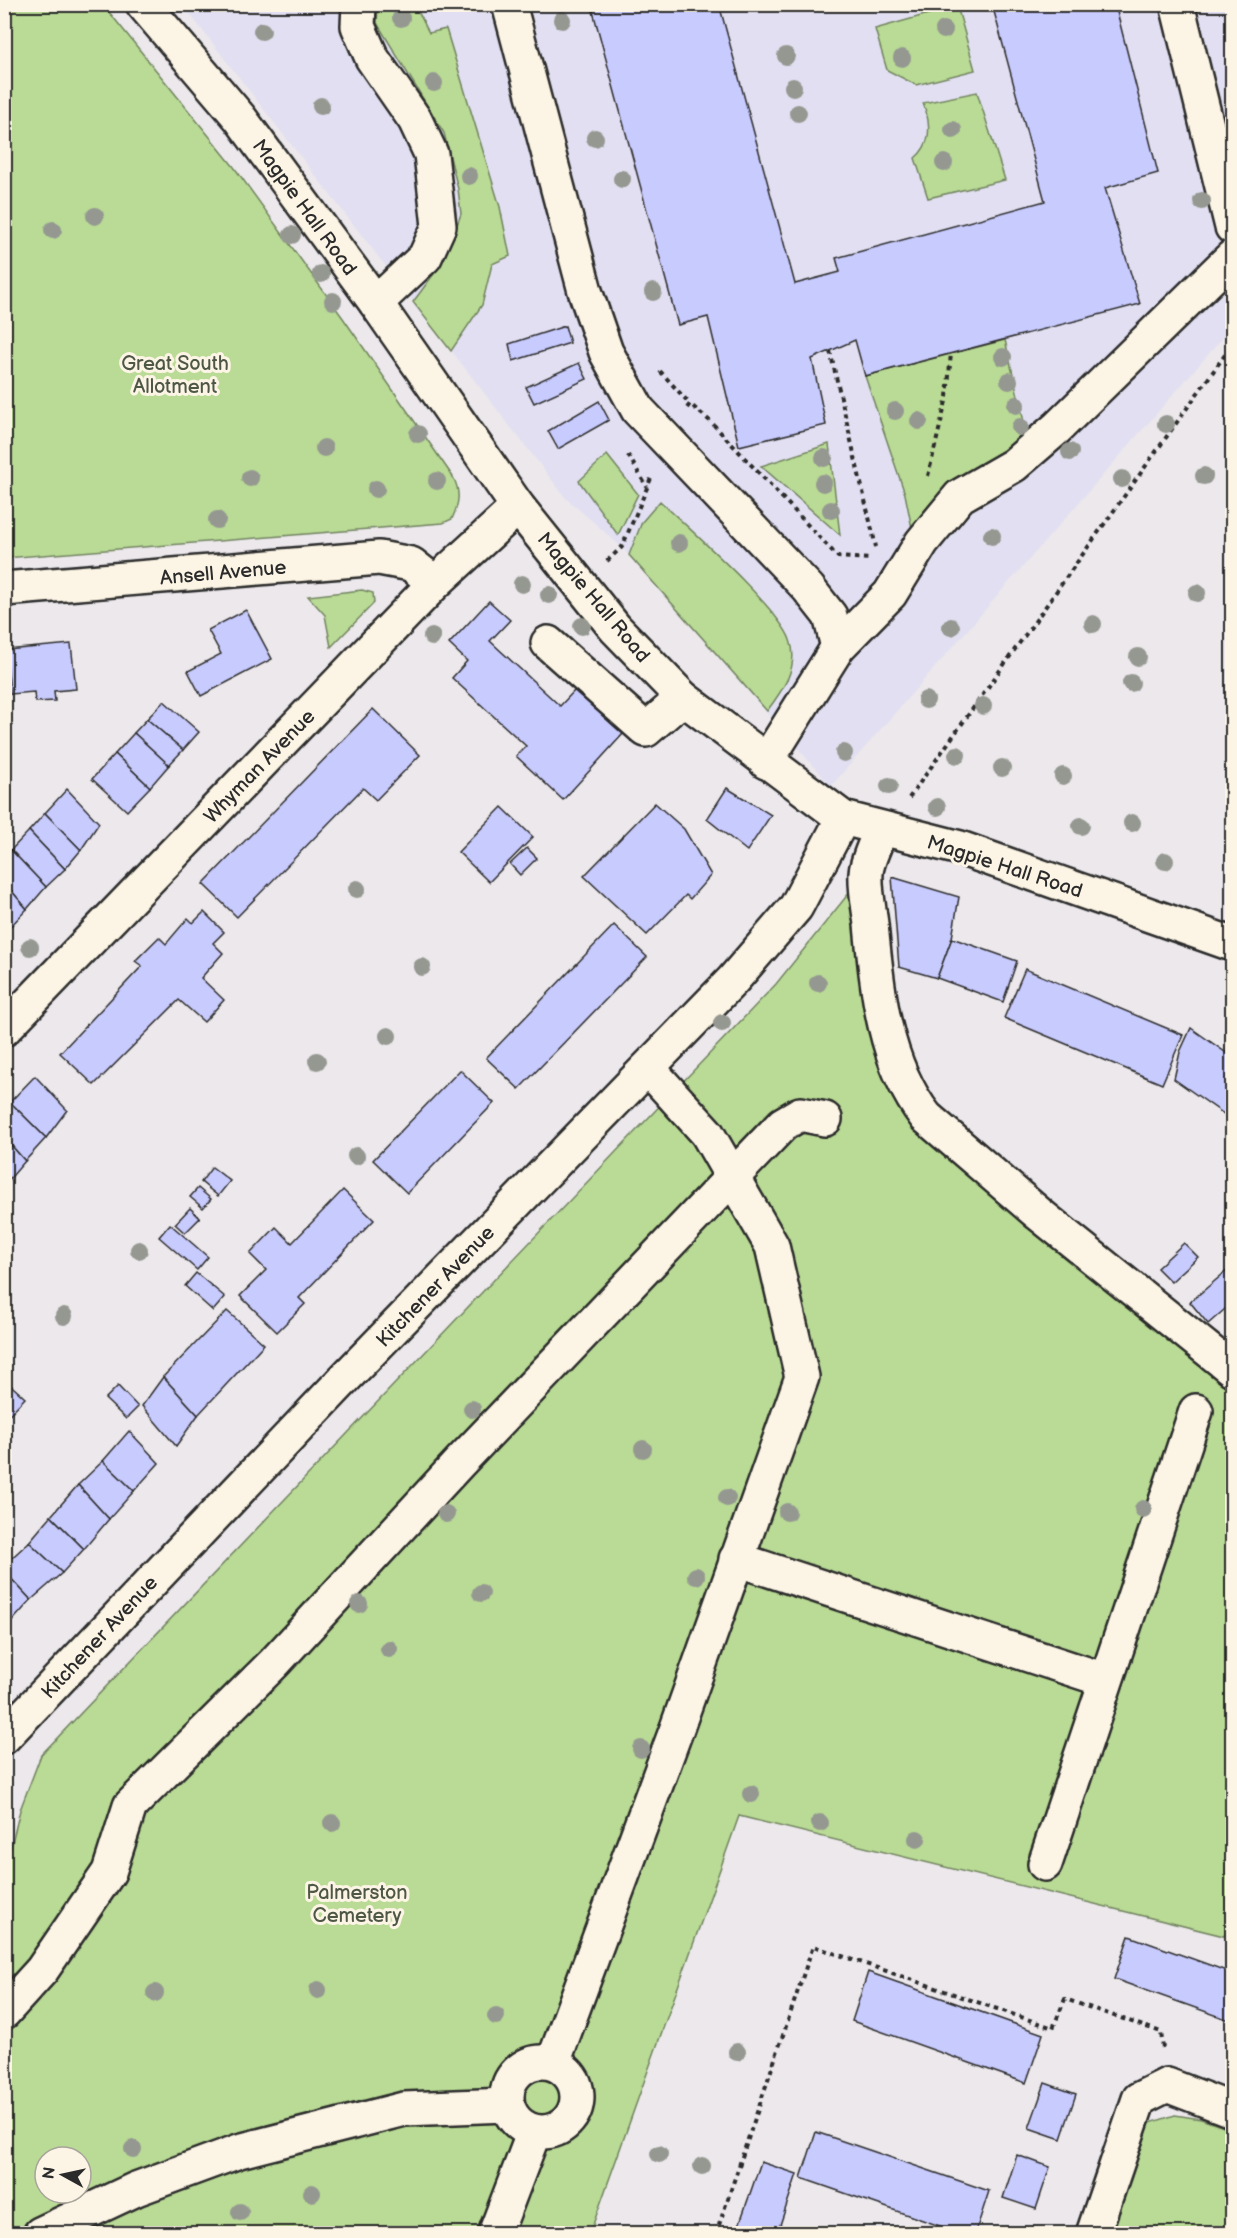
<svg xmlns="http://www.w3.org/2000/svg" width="1237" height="2238" font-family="'Balsamiq Sans',sans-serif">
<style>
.built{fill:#e1dff1}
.green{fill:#b9db95;stroke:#728360;stroke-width:1.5;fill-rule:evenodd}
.building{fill:#c8cbfe;stroke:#2b2b2b;stroke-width:1.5}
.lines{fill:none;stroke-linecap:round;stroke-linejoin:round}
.minor-casing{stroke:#2b2b2b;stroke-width:38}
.path{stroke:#2b2b2b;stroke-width:4;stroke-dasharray:4.5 4.5;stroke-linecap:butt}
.minor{stroke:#fcf5e5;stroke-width:33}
.tree{fill:#959891}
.labels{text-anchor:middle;stroke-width:6;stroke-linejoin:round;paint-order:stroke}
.street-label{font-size:20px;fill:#2b2b2b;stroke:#fcf5e5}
.park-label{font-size:20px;fill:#4e5746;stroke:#fcf5e5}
</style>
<rect width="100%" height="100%" fill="#ece8ec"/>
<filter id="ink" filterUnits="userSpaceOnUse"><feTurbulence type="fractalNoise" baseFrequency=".0167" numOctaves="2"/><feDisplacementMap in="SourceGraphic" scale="12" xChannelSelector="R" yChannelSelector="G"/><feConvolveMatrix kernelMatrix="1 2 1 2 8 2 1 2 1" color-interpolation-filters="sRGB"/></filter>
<g filter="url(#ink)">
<polygon class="built" points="183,5 1232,5 1232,327 831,786 622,547 566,498"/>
<g class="green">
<path d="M5,4H102L105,7L234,167L343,318L453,477C461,492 459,504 452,519L443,523L5,558Z"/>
<polygon points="378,5 415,5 429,33 446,29 500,207 510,256 492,264 482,305 451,351 413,302 439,267 453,236 461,214 458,189 444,133 377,23"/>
<polygon points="957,6 975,70 916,85 887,70 875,29"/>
<path d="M977,92L1005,180L928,198L915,158C933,143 931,123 923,103Z"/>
<polygon points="1005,340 1028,439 914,538 905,494 865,376"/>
<polygon points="829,444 840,535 761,466"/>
<polygon points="607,455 638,494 618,535 579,481"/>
<path d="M660,501C688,528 779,608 790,640C800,667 782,691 767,711L629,555L642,522Z"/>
<polygon points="362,590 373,593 374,603 331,647 325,615 308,596"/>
<path d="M866,872L901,1075L1232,1370V1916L1224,1936L739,1816L590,2233L5,2234V1871L20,1810L41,1755L776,984ZM45,2157H81V2193H45Z"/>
<polygon points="1175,2115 1201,2119 1232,2130 1232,2233 1107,2234 1150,2123"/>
</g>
<g class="building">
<polygon points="591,4 719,4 795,284 840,272 836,258 1045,201 992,4 1115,4 1158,173 1105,188 1140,304 865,376 855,340 812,359 826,425 739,446 708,317 678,325"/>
<polygon points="565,326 570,343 513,361 509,344"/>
<polygon points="579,363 587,379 534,403 526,387"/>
<polygon points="599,401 609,420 558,449 548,431"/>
<polygon points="489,601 510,620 490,641 560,706 575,690 623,734 563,800 516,756 526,746 452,678 467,661 449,644"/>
<polygon points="246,610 272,659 201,696 188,671 221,654 208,630"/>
<polygon points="71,644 76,689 54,691 55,701 35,702 34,692 10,694 6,650"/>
<polygon points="164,701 199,732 183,750 147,719"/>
<polygon points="373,709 420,755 376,800 363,788 237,917 203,884"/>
<polygon points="147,719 183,750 169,765 134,733"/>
<polygon points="134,733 169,765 150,787 115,754"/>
<polygon points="115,754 150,787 127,811 92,779"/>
<polygon points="727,788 771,815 747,851 707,819"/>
<polygon points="67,789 99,823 81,850 45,813"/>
<polygon points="655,803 684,829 711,875 690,899 686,895 647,935 584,876"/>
<polygon points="502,807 533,837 489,882 458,852"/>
<polygon points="45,813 81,850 65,869 29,831"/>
<polygon points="29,831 65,869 46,887 11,850"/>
<polygon points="527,848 537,858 520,875 510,864"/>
<polygon points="11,850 46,887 27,909 4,882 4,858"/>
<polygon points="892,877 959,897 952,938 937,978 899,967"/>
<polygon points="4,882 27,909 8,929 4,925"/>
<polygon points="204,912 224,932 213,943 223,953 201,978 224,1000 204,1022 179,1000 94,1085 60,1053 142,966 135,961 159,937 166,944 188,918 193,923"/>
<polygon points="614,925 647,957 519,1089 486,1058"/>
<polygon points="952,938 1017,961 1003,1002 937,978"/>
<polygon points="1025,969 1183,1035 1162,1084 1004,1018"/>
<polygon points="1191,1028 1232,1057 1231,1119 1174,1079 1180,1052"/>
<polygon points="460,1070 494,1103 407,1193 373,1160"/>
<polygon points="35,1076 67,1110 46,1138 10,1102"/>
<polygon points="10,1102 46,1138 25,1161 4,1137 4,1107"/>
<polygon points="4,1137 25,1161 7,1182 4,1179"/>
<polygon points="212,1167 230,1181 218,1196 201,1182"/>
<polygon points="198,1188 211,1199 203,1208 190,1197"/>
<polygon points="343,1190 374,1220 299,1298 305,1304 277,1332 240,1296 266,1270 250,1254 276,1227 292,1243"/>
<polygon points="190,1208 200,1218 185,1233 175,1224"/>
<polygon points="170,1224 208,1257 197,1270 159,1237"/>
<polygon points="1184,1243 1198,1257 1171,1282 1157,1268"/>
<polygon points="1229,1269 1232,1272 1232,1303 1208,1324 1190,1302"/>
<polygon points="196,1273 225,1297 213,1311 185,1286"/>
<polygon points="227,1311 264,1344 198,1415 163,1377"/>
<polygon points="163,1377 198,1415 176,1446 142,1406"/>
<polygon points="4,1379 25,1398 4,1420"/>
<polygon points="118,1386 138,1407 126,1419 105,1399"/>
<polygon points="129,1431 159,1463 134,1491 103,1461"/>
<polygon points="103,1461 134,1491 109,1519 78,1485"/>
<polygon points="78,1485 109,1519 84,1549 51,1516"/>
<polygon points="51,1516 84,1549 62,1573 29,1542"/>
<polygon points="29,1542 62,1573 31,1600 4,1571 4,1565"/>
<polygon points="4,1571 31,1600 7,1627 4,1624"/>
<polygon points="1129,1936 1232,1973 1232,2021 1114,1979"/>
<polygon points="868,1972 1043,2034 1026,2083 852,2021"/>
<polygon points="1045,2083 1076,2094 1061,2139 1029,2128"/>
<polygon points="816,2132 989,2191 975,2234 963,2234 801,2178"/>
<polygon points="1017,2155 1050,2167 1036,2209 1003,2198"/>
<polygon points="761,2162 797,2174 777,2234 736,2234"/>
</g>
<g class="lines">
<g class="minor-casing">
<g id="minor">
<polyline points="143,4 240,118 376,303 518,507 615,628 683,698 843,818 960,848 1232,944"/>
<polyline points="359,4 358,26 372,58 415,120 431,154 439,226 425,257 376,303"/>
<polyline points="509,4 585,291 606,352 638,410 808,588 830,616 838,647"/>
<polyline points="1177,4 1232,227"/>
<polyline points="4,589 379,558 411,564 435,583"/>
<polyline points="548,643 646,730 683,698"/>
<polyline points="766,762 838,647 890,594 922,542 960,496 1014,465 1057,428 1232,257"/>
<path d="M881,830C876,843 867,860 866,873C865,890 869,908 871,924C877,990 884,1063 926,1117L1039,1214L1232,1369"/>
<polyline points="4,1029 435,583 518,507"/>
<polyline points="736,1559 1105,1680"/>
<polyline points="4,1737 347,1376 733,980 796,907 843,818"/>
<polyline points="1045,1864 1196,1411"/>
<polyline points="4,2012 42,1970 109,1872 130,1806 274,1663 459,1463 783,1124 800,1114 825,1119"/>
<circle cx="542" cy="2097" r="35"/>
<polyline points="553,2063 677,1728 802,1377 772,1246 707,1133 648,1068"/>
<polyline points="40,2234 136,2189 239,2151 404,2109 507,2105"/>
<polyline points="495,2234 534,2132"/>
<polyline points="1093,2234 1139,2099 1167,2085 1232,2110"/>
</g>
</g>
<g class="path">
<polyline points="830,351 876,547"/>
<polyline points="660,371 690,404"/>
<polyline points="687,408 690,404 710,421 838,557 870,559"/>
<polyline points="628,455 647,487"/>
<polyline points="928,476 947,397 951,353"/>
<polyline points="607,561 622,547 652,476"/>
<polyline points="909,798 1232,345"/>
<polyline points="716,2234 813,1946 1053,2028 1065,1999 1161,2032 1163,2049"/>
</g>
<use href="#minor" class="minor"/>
</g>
<g class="tree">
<circle cx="401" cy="18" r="9"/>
<circle cx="562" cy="20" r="9"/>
<circle cx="944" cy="30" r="9"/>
<circle cx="262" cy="31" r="9"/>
<circle cx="786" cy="56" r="9"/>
<circle cx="902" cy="58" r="9"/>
<circle cx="434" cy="83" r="9"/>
<circle cx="793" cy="87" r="9"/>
<circle cx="321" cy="106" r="9"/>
<circle cx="798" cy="113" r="9"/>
<circle cx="953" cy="130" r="9"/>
<circle cx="595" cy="138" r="9"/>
<circle cx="944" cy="163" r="9"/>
<circle cx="469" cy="176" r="9"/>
<circle cx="622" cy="179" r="9"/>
<circle cx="1202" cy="201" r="9"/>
<circle cx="95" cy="216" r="9"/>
<circle cx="53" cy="230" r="9"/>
<circle cx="292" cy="235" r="9"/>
<circle cx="321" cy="274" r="9"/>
<circle cx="653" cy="292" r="9"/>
<circle cx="333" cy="301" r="9"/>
<circle cx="1003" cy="357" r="9"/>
<circle cx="1009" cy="381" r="9"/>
<circle cx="1016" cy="405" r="9"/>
<circle cx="895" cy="411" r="9"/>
<circle cx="919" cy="421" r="9"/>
<circle cx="1166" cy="424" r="9"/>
<circle cx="1020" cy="427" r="9"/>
<circle cx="418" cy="434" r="9"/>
<circle cx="324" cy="448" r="9"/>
<circle cx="1070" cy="452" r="9"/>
<circle cx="824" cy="458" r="9"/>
<circle cx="1204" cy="476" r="9"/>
<circle cx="250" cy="478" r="9"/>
<circle cx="1122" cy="479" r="9"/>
<circle cx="437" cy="481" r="9"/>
<circle cx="823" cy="483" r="9"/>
<circle cx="376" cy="489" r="9"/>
<circle cx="831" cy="510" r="9"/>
<circle cx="217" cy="520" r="9"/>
<circle cx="992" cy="536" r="9"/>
<circle cx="679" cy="543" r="9"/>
<circle cx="522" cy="584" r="9"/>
<circle cx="1197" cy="593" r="9"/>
<circle cx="549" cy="595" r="9"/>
<circle cx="1093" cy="624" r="9"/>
<circle cx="582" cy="626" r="9"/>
<circle cx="951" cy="627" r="9"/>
<circle cx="432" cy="637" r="9"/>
<circle cx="1138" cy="657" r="9"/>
<circle cx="1131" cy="683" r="9"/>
<circle cx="926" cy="700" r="9"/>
<circle cx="983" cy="706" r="9"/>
<circle cx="844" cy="753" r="9"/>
<circle cx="957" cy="755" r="9"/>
<circle cx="1002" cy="768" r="9"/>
<circle cx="1063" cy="776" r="9"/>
<circle cx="889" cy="786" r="9"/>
<circle cx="937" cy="807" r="9"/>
<circle cx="1132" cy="823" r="9"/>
<circle cx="1081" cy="826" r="9"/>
<circle cx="1165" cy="861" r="9"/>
<circle cx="357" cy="889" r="9"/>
<circle cx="30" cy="947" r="9"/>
<circle cx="422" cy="967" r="9"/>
<circle cx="818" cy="983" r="9"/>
<circle cx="722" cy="1023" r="9"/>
<circle cx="388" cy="1036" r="9"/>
<circle cx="317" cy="1061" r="9"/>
<circle cx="356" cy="1156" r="9"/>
<circle cx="139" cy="1250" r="9"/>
<circle cx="64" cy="1316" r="9"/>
<circle cx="472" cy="1409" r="9"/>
<circle cx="643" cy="1449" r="9"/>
<circle cx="727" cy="1498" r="9"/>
<circle cx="1143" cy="1509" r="9"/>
<circle cx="787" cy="1512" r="9"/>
<circle cx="446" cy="1514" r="9"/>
<circle cx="696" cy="1576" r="9"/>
<circle cx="481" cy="1593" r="9"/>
<circle cx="359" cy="1604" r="9"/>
<circle cx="389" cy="1649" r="9"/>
<circle cx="641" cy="1749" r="9"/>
<circle cx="751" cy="1794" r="9"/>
<circle cx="332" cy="1823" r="9"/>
<circle cx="820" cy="1823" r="9"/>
<circle cx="917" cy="1839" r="9"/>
<circle cx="318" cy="1990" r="9"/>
<circle cx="155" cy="1993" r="9"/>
<circle cx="496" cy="2016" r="9"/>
<circle cx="737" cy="2052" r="9"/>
<circle cx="133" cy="2149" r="9"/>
<circle cx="659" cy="2154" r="9"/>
<circle cx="702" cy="2166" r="9"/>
<circle cx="312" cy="2193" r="9"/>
<circle cx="240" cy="2212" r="9"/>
</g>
</g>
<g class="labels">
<g class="street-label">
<text transform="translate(305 207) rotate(54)" y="7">Magpie Hall Road</text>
<text transform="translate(223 572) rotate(-5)" y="7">Ansell Avenue</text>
<text transform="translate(594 597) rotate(50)" y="7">Magpie Hall Road</text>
<text transform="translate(259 766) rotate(-46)" y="7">Whyman Avenue</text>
<text transform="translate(1005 866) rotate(18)" y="7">Magpie Hall Road</text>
<text transform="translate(435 1286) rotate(-46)" y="7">Kitchener Avenue</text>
<text transform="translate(99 1637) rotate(-47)" y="7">Kitchener Avenue</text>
</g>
<g class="park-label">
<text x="175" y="370">Great South<tspan x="175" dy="23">Allotment</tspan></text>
<text x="357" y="1899">Palmerston<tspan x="357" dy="23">Cemetery</tspan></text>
</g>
</g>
<rect width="1237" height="2238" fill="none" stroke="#fcf5e5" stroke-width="24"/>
<rect x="12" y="12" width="1213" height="2214" fill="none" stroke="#2b2b2b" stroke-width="2" filter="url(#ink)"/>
<g transform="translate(63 2175) rotate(278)"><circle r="28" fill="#fcf5e5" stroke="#a8a49b" stroke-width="1.5"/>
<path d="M0-4.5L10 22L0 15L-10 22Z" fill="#2b2b2b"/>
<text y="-9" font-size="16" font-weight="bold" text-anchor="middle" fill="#2b2b2b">N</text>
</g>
</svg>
